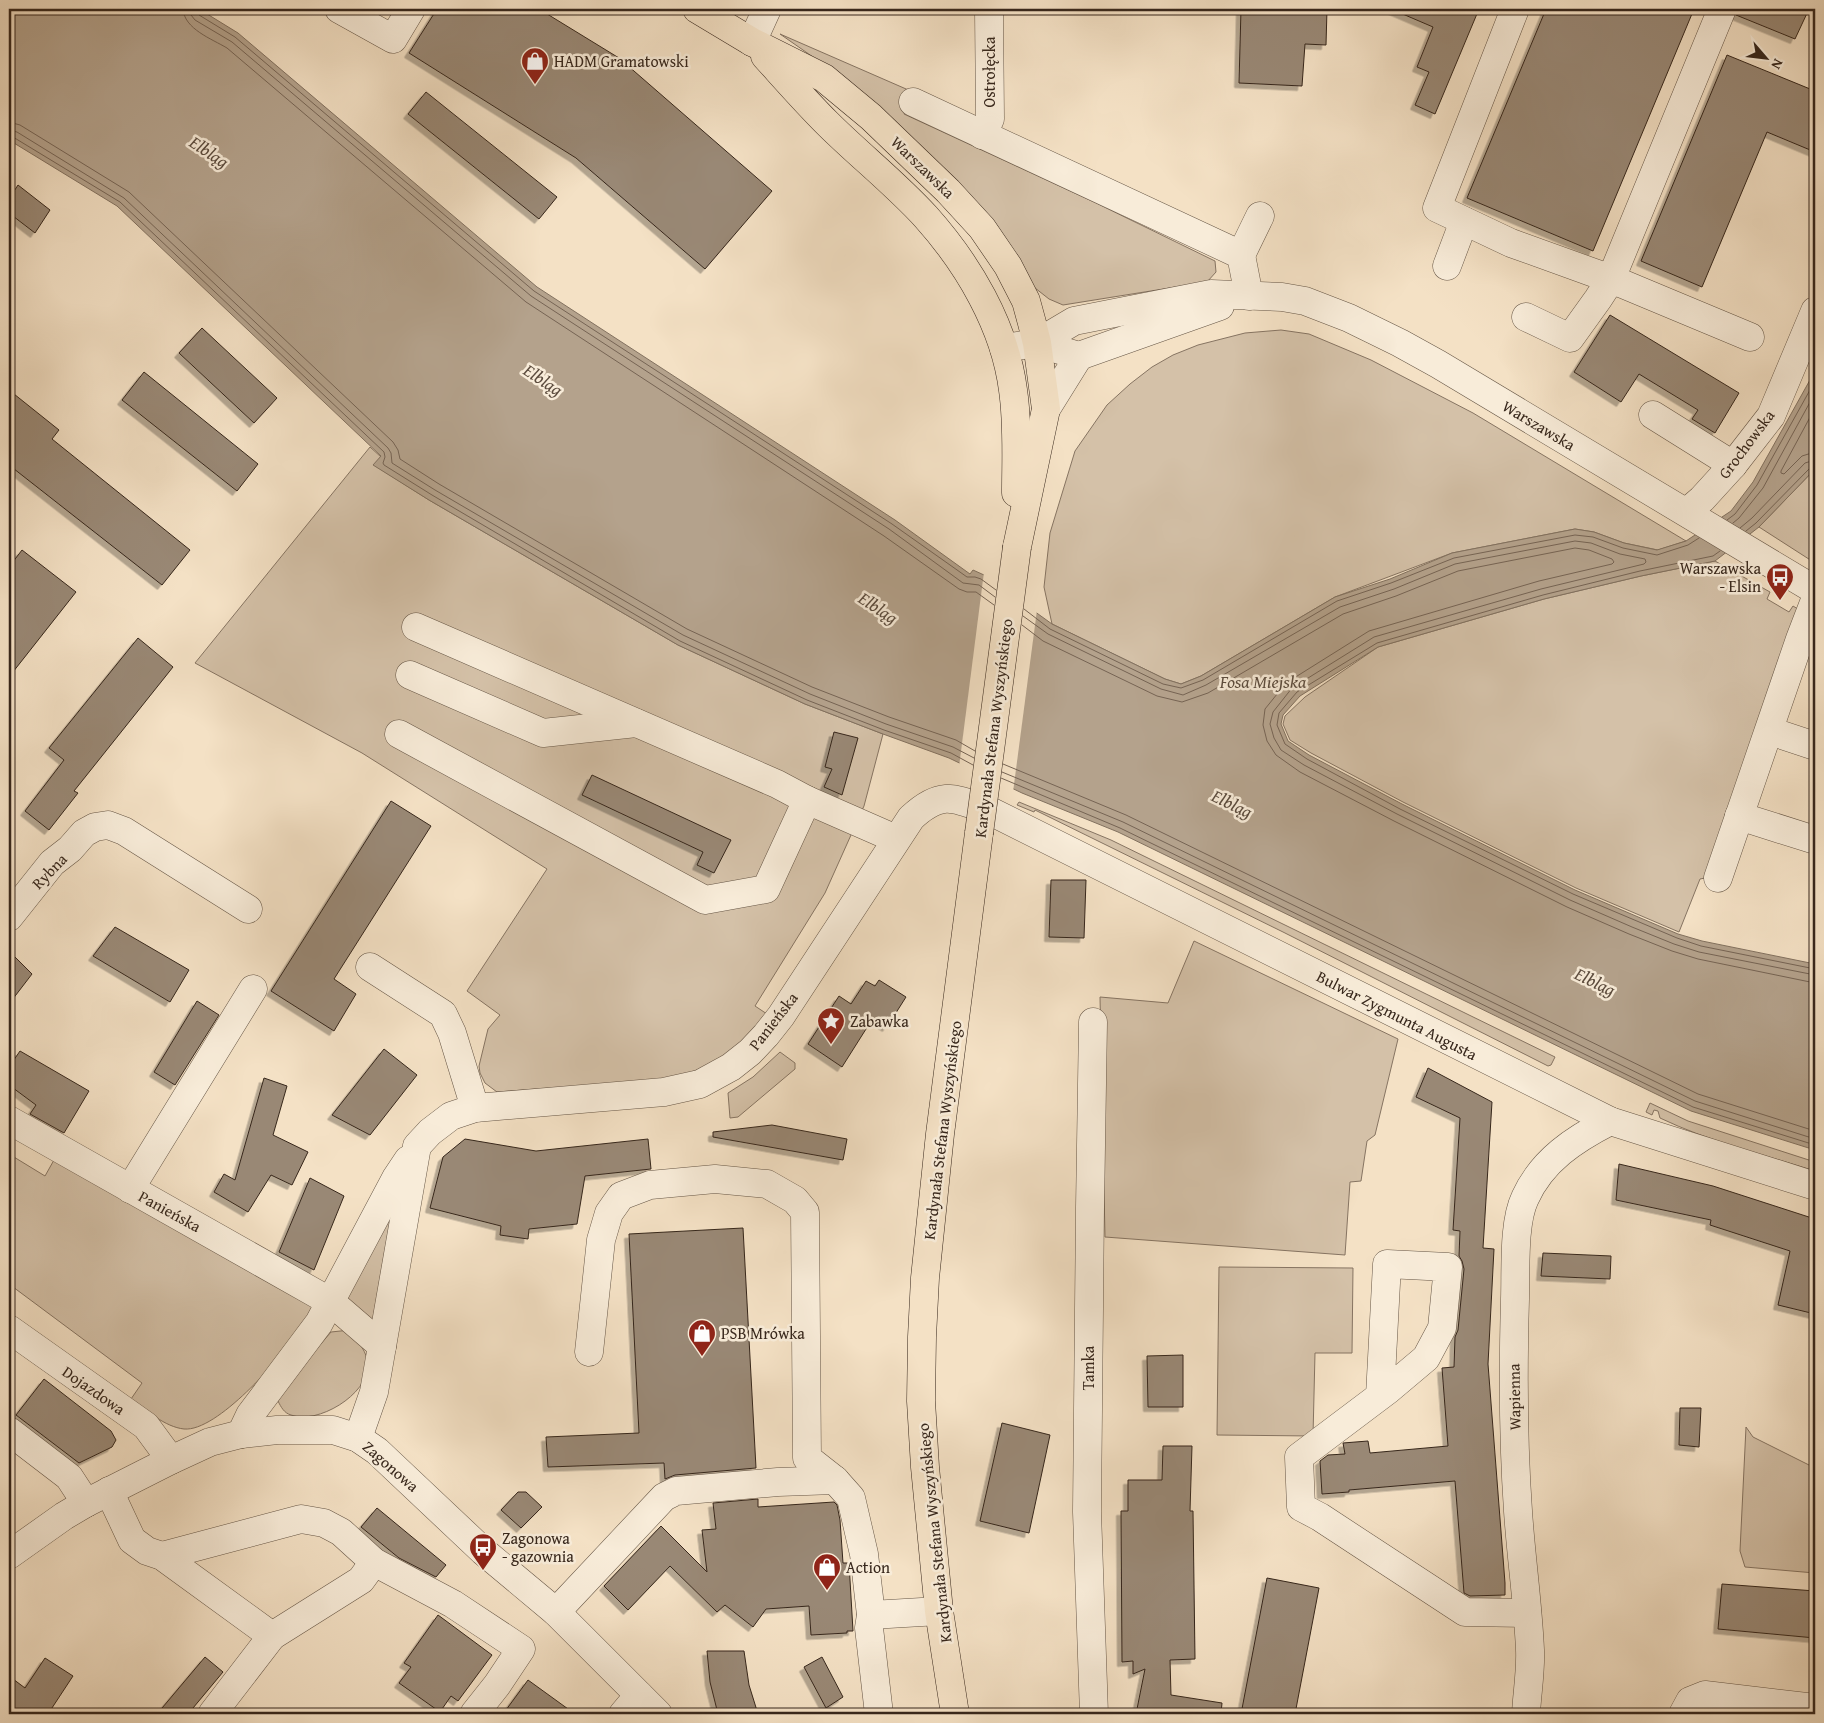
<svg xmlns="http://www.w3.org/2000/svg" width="1824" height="1723" font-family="'Gentium Book Plus',serif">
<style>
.green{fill:#d4c1a8;stroke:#867462}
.water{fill:#b4a28c;stroke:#82715f}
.pier{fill:#f4e1c5}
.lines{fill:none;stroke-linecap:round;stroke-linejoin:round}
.shore{stroke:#766454;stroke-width:1}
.building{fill:#998874;stroke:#37271c;filter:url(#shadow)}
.minor-casing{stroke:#665646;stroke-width:29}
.major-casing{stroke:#37271c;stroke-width:29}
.minor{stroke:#f8ecd9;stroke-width:28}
.major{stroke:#f4e1c5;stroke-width:28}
.major-bridge-casing{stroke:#37271c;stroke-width:29;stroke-linecap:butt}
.major-bridge{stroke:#f4e1c5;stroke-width:28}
.labels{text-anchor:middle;stroke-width:5;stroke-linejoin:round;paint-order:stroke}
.poi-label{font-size:16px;fill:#37271c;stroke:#f8ecd9;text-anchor:start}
.street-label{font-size:16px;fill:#37271c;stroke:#f8ecd9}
.water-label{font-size:18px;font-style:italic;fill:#5c4c3e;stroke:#f8ecd9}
</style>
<defs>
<filter id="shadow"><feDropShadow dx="-4.5" dy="4.5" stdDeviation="0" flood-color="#0004"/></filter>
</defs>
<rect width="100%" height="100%" fill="#f4e1c5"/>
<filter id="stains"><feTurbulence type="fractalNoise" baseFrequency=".004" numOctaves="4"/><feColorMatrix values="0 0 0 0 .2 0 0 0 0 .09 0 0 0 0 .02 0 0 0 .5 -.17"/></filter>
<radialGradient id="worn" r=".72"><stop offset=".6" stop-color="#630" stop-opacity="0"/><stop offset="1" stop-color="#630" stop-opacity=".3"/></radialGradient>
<g class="green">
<polygon points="780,34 913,92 904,114 1096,203 1215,261 1216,272 1207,282 1063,305 1049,299 1030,284 836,73"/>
<polygon points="1281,330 1309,334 1371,360 1473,413 1686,541 1658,550 1624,543 1594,532 1575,529 1452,553 1335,597 1201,676 1181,684 1165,679 1052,624 1044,587 1050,533 1075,451 1107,405 1130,384 1152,367 1173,355 1198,345 1245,333"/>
<path d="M370,447L381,457L374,465L429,500L678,645L805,704L883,734L864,806L825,893L755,1006L767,1014C748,1037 728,1056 700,1069C671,1081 638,1082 607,1084C570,1087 533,1089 497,1092L485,1083L480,1073L479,1066L488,1029L500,1015L467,991L547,869L362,753L195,663Z"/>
<polygon points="1815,469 1815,563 1759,527"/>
<polygon points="1715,561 1770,592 1767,599 1789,612 1793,606 1801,611 1705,878 1700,879 1679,932 1576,888 1403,802 1311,753 1290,740 1283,724 1285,716 1305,697 1378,647 1544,599 1641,576"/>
<polygon points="1019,802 1111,840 1555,1057 1551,1065 1548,1066 1283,932 1035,810 1034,812 1017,805"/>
<polygon points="1194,941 1398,1039 1375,1135 1367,1141 1361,1181 1350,1182 1345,1255 1105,1237 1100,997 1168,1003"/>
<polygon points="780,1052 795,1063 795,1069 738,1117 730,1118 728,1093 753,1077"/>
<path d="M1650,1103L1688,1121L1815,1162V1169L1812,1170C1761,1154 1708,1141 1660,1118L1658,1111L1654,1110L1652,1115L1646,1112Z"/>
<path d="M9,1154L45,1176L54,1160L314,1303C309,1313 304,1324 298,1333C280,1359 217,1432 184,1429C165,1427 146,1410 131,1399L142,1383L9,1284Z"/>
<polygon points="391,1216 373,1319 371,1324 351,1304 347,1295"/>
<polygon points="1219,1267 1353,1268 1352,1353 1315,1353 1313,1436 1217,1435"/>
<path d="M350,1330C357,1340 368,1353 368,1365C368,1395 317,1425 291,1415C284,1413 281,1407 278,1401L279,1394L285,1386L331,1332Z"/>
<polygon points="1746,1427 1753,1437 1811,1466 1815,1466 1815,1573 1745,1567 1740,1551"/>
</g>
<polygon class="water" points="9,9 199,9 238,33 537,287 895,520 970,574 973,570 984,575 1052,624 1165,679 1181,684 1201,676 1335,597 1390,579 1452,553 1575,529 1594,532 1624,543 1657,550 1686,541 1731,511 1753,482 1815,371 1815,469 1759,527 1715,561 1641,576 1544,599 1378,647 1300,696 1283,715 1281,724 1288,741 1309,755 1402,804 1575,890 1678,934 1702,941 1815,964 1815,1150 1691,1111 1118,832 1022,793 949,758 883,734 805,704 678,645 429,500 373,465 381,456 117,206 9,140"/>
<polygon class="pier" points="984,572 1037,610 1013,792 959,767"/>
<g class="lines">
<g class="shore">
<path d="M183,9C184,29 212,39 227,48L526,302L884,536L959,589L967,592H976L994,605"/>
<polyline points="191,9 191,15 195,20 232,42 531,296 889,529 963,583 979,585 995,597"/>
<polyline points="197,9 199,15 235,37 534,291 892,524 967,577 975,577 981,579 996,590"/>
<polyline points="9,122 20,125 129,192 393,442 398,450 400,459 439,484 687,629 812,687 889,717 956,740 975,751"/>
<polyline points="9,130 17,132 124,198 388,448 391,453 392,463 435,490 683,635 810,694 886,724 953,747 974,758"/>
<polyline points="9,136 13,137 120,202 384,452 385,457 383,463 384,465 432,495 680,641 807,700 884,730 951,753 973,765"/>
<polyline points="1815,408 1781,471 1781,473 1784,474 1802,456 1815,452"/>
<polyline points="1727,520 1735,514 1757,485 1815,381"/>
<polyline points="1733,523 1739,518 1763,488 1815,393"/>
<polyline points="1740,528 1752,518 1805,463 1815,460"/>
<polyline points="1746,531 1756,523 1810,468 1815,466"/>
<polyline points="1720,551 1713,556 1640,571 1543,595 1377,643 1297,692 1279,713 1277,725 1285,744 1307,759 1400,809 1573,894 1677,938 1701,946 1815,969"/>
<polyline points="1024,609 1050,629 1163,684 1181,688 1203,680 1337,601 1391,583 1454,558 1575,535 1593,537 1623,548 1657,555 1688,545 1699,538"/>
<polyline points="1023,616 1048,634 1161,689 1183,695 1206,685 1340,607 1394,589 1455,564 1575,541 1591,543 1620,554 1645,559 1646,562 1644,564 1541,589 1374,637 1292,688 1273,712 1270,724 1274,738 1281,750 1304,765 1397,814 1570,900 1632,927 1674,944 1699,952 1815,975"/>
<polyline points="1022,625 1043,641 1157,696 1182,702 1208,693 1343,614 1396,596 1458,571 1575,548 1589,550 1612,559 1614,562 1612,564 1539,581 1369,631 1286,683 1265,709 1263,725 1267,741 1276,755 1300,772 1394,821 1567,907 1629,934 1672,951 1698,959 1815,983"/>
<polyline points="1003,764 1126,815 1698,1094 1815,1131"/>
<polyline points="1002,772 1123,822 1695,1101 1815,1139"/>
<polyline points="1001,778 1120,828 1693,1107 1815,1145"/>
</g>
</g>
<g class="building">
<polygon points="437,9 539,9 619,58 772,191 705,269 576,158 409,53"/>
<polygon points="1241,9 1327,9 1326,45 1305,44 1302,86 1239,83"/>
<polygon points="1391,9 1479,9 1435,114 1415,105 1429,72 1417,67 1433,27"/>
<polygon points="1546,9 1694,9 1593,251 1467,198"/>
<polygon points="1737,9 1809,9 1795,39 1736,15"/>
<polygon points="1727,55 1815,91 1815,152 1767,132 1702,287 1641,261"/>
<polygon points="426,92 557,197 539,219 408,114"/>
<polygon points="18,185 50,210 35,233 9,213 9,199"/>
<polygon points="1610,315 1739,393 1715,433 1692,419 1698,410 1639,374 1621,402 1574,372"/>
<polygon points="202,328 277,398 254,423 179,353"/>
<polygon points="144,372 258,464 237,491 122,400"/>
<polygon points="9,390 59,430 52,439 190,550 162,585 9,465"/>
<polygon points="22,550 76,592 9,677 9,567"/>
<polygon points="138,638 173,667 74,791 78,793 49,830 25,811 64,760 49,748"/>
<polygon points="834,732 858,738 842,795 824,787 832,769 825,767"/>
<polygon points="592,775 731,840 714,873 697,865 703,852 582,795"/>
<polygon points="391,801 431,826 334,979 356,994 334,1031 271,991"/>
<polygon points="1051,880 1086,880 1084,938 1049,937"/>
<polygon points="115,927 189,970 170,1002 93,956"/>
<polygon points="9,951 32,974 9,1004"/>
<polygon points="879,980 906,997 887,1027 873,1018 842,1067 808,1044 839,996 851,1004 866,981 875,986"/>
<polygon points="197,1001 219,1015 175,1085 154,1072"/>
<polygon points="384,1049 417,1075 370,1135 332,1115"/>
<polygon points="20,1051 89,1091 64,1133 30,1114 36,1105 9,1085 9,1067"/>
<polygon points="1428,1068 1492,1102 1483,1248 1494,1249 1488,1364 1505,1583 1505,1595 1470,1596 1464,1593 1455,1481 1349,1490 1349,1492 1322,1494 1320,1461 1328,1455 1345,1454 1343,1443 1368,1441 1370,1453 1448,1446 1442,1368 1454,1367 1455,1337 1458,1330 1464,1269 1462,1261 1459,1256 1460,1231 1453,1230 1460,1118 1416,1097"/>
<polygon points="264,1078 287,1086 273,1135 308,1152 292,1185 271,1175 248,1212 214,1192 224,1174 235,1180"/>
<polygon points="772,1125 847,1139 843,1160 713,1137 713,1132"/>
<polygon points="465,1139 536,1151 648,1139 651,1169 585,1176 577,1224 529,1229 528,1239 500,1235 501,1226 430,1208 443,1157"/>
<polygon points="1619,1164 1713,1186 1815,1219 1815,1314 1778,1305 1790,1251 1710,1225 1711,1220 1616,1200"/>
<polygon points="310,1178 344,1196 314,1270 279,1252"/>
<polygon points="743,1228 756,1468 675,1475 665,1479 664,1463 548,1467 546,1437 639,1433 629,1234"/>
<polygon points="1543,1253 1611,1256 1610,1279 1541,1276"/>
<polygon points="1183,1355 1183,1407 1148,1407 1147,1356"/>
<polygon points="44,1379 111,1431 116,1440 112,1447 79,1463 16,1415"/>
<polygon points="1680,1408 1701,1408 1699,1447 1679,1445"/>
<polygon points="1002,1423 1050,1435 1029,1533 980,1521"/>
<polygon points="1163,1446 1192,1446 1190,1511 1193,1511 1195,1659 1170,1660 1171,1695 1222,1703 1221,1714 1136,1714 1145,1669 1133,1674 1133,1661 1122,1662 1121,1511 1128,1511 1128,1480 1162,1480"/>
<polygon points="518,1492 526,1492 542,1507 521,1528 501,1510"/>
<polygon points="758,1499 758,1507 834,1502 837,1505 840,1520 843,1563 849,1563 853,1631 847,1631 847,1633 811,1635 809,1606 766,1609 753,1627 725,1605 717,1612 670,1566 628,1610 604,1586 661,1526 707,1572 702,1530 716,1529 713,1503"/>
<polygon points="377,1508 446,1565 436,1577 399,1558 361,1527"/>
<polygon points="1267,1578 1319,1588 1295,1714 1241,1714"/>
<polygon points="1722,1584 1815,1591 1815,1638 1718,1629"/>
<polygon points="438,1615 492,1655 458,1701 451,1696 440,1712 399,1683 411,1667 404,1663"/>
<polygon points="707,1651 744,1651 749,1685 758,1714 718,1714 710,1682"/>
<polygon points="205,1657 223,1672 188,1714 157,1714"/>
<polygon points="822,1657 843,1697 826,1708 804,1667"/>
<polygon points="45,1658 73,1676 48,1714 9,1714 9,1676 25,1688"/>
<polygon points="528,1680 575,1714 503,1714"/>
</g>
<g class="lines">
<g class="minor-casing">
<g id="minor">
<polyline points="339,9 393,39 411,9"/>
<polyline points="1515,9 1437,208 1511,243 1611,279 1722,9"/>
<polyline points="752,42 767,9"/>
<polyline points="913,102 1241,255 1249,296"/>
<polyline points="982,135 990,119 989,9"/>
<polyline points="1241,255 1260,216"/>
<polyline points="1447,266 1464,221"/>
<polyline points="1526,317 1570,338 1598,299 1611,279 1750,337"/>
<polyline points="1037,343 1079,356 1220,306"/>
<polyline points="1004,348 1037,343 1074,321 1211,294 1282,297 1305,301 1349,318 1400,343 1438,364 1815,590"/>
<polyline points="1046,409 1079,356"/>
<polyline points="1653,415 1733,465"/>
<polyline points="1687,512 1702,499 1733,465 1771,416 1815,311"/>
<polyline points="416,627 777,784 807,800"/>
<polyline points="410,675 543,733 636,723"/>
<polyline points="1770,731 1815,746"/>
<polyline points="399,734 705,900 766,889 807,800 896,839"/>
<polyline points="1739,816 1815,840"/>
<polyline points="1718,878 1800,639 1815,600"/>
<polyline points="9,917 52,863 70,849 84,833 95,827 108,825 124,831 248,909"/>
<polyline points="370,967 443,1014 452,1033 475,1108"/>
<polyline points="1093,1022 1090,1207 1087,1512 1094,1714"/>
<polyline points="9,1120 331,1302 382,1346"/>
<polyline points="130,1189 253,989"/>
<polyline points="9,1329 146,1426 171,1460"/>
<polyline points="589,1352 601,1240 609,1213 621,1196 650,1185 715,1179 767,1184 795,1200 805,1212 807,1458 835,1480 851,1498 864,1554 871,1615 869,1628 879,1714"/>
<polyline points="1380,1396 1387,1264 1448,1267 1442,1328 1426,1358 1388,1390 1299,1457 1301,1507 1320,1517 1465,1612 1527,1613"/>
<polyline points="9,1431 69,1477 86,1503"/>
<polyline points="241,1434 250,1415 319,1323 396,1178 408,1160"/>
<path d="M358,1438L374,1392L417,1146L430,1132L451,1116L475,1108L664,1092L700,1084L731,1067L750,1052L766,1035L781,1016L911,818C943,788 956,799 992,812L1610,1121L1815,1186"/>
<polyline points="109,1491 132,1540 147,1551 162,1556 272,1636"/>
<polyline points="9,1555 64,1516 86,1503 171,1460 210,1442 241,1434 277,1430 333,1430 358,1438 377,1451 483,1551 556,1612 658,1714"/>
<polyline points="162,1556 301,1519 324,1523 341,1532 374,1562 453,1604 521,1649 497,1685 474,1714"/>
<polyline points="556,1612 664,1497 676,1491 778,1482 835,1480"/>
<polyline points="871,1615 939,1611"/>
<polyline points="212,1714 272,1636 361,1580 374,1562"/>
<polyline points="623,1714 639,1695"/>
<path d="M1526,1714C1527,1693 1531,1671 1530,1650C1528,1604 1521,1557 1518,1511C1513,1440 1513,1369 1515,1299C1516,1270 1513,1223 1525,1198C1542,1160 1575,1139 1610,1121"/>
<polyline points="1683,1714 1690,1701 1705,1695 1815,1708"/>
</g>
</g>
<g class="major-casing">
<g id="major">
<polyline points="697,9 752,42 824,78 871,117 948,191 982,228 1008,266 1026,301 1032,323 1037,343 1046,409 1017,547"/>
<path d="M765,56C785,78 805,101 827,123C858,154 896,184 926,217C968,264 1005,326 1013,390C1018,424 1016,459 1016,493"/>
<polyline points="955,1714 939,1611 925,1467 921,1401 922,1337 925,1278 940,1134 979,833"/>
</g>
</g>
<use href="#minor" class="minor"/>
<use href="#major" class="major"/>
<g class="major-bridge-casing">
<polyline id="major-bridge" points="979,833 1017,547"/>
</g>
<use href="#major-bridge" class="major-bridge"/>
</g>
<defs>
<g id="shop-pin" transform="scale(1.4375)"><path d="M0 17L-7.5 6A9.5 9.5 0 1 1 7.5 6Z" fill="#8f2418" stroke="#f8ecd9"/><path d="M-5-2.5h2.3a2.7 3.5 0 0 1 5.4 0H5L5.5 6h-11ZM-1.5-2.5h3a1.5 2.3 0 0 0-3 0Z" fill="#fff"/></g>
<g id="bus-pin" transform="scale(1.4375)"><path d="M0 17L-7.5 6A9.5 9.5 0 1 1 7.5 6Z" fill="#8f2418" stroke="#f8ecd9"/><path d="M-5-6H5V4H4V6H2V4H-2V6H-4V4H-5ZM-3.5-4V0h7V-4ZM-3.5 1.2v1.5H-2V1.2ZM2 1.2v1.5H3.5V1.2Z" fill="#fff"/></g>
<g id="sight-pin" transform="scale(1.4375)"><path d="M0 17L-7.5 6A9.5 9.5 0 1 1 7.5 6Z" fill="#8f2418" stroke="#f8ecd9"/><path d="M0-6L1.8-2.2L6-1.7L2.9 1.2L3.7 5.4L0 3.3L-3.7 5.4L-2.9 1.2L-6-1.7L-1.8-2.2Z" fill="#fff"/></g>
</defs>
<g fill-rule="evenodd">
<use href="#shop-pin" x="535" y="61"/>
<use href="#bus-pin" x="1780" y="577"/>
<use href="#sight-pin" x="831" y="1021"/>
<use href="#shop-pin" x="702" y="1333"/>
<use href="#bus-pin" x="483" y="1547"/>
<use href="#shop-pin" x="827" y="1567"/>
</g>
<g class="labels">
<g class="poi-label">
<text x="554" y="67">HADM Gramatowski</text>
<text x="1761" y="574" text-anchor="end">Warszawska<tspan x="1761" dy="18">- Elsin</tspan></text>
<text x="850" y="1027">Zabawka</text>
<text x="721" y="1339">PSB Mrówka</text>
<text x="502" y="1544">Zagonowa<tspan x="502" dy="18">- gazownia</tspan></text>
<text x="846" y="1573">Action</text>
</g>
<g class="street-label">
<text transform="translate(989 72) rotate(-90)" y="6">Ostrołęcka</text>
<text transform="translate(923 167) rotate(44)" y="6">Warszawska</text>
<text transform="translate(1539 425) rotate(31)" y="6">Warszawska</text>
<text transform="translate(1746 444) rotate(-53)" y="6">Grochowska</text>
<text transform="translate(993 728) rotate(-83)" y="6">Kardynała Stefana Wyszyńskiego</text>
<text transform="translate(49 871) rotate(-46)" y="6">Rybna</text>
<text transform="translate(1397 1015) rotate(27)" y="6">Bulwar Zygmunta Augusta</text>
<text transform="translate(773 1021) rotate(-52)" y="6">Panieńska</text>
<text transform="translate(942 1130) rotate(-83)" y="6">Kardynała Stefana Wyszyńskiego</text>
<text transform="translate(170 1211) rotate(29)" y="6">Panieńska</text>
<text transform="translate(1088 1368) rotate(-90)" y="6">Tamka</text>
<text transform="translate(94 1390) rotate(35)" y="6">Dojazdowa</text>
<text transform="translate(1514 1397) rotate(-91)" y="6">Wapienna</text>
<text transform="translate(391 1466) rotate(41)" y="6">Zagonowa</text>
<text transform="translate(934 1533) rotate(-96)" y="6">Kardynała Stefana Wyszyńskiego</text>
</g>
<g class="water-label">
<text transform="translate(209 152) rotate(34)" y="6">Elbląg</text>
<text transform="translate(543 380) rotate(34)" y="6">Elbląg</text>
<text transform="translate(878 608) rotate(34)" y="6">Elbląg</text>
<text x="1263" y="688">Fosa Miejska</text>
<text transform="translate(1232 804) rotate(26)" y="6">Elbląg</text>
<text transform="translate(1595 982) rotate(26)" y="6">Elbląg</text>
</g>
</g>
<rect width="1824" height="1723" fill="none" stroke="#f4e1c5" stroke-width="30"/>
<rect x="10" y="10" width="1804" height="1703" fill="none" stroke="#37271c" stroke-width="2.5"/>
<rect x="15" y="15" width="1794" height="1693" fill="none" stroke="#37271c"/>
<g transform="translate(1766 58) rotate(118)" stroke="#f8ecd9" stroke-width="4" paint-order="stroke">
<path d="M0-4L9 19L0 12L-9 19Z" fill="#37271c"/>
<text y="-8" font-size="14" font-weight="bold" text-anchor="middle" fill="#37271c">N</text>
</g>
<rect width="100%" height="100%" filter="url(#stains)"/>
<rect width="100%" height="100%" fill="url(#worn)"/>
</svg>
